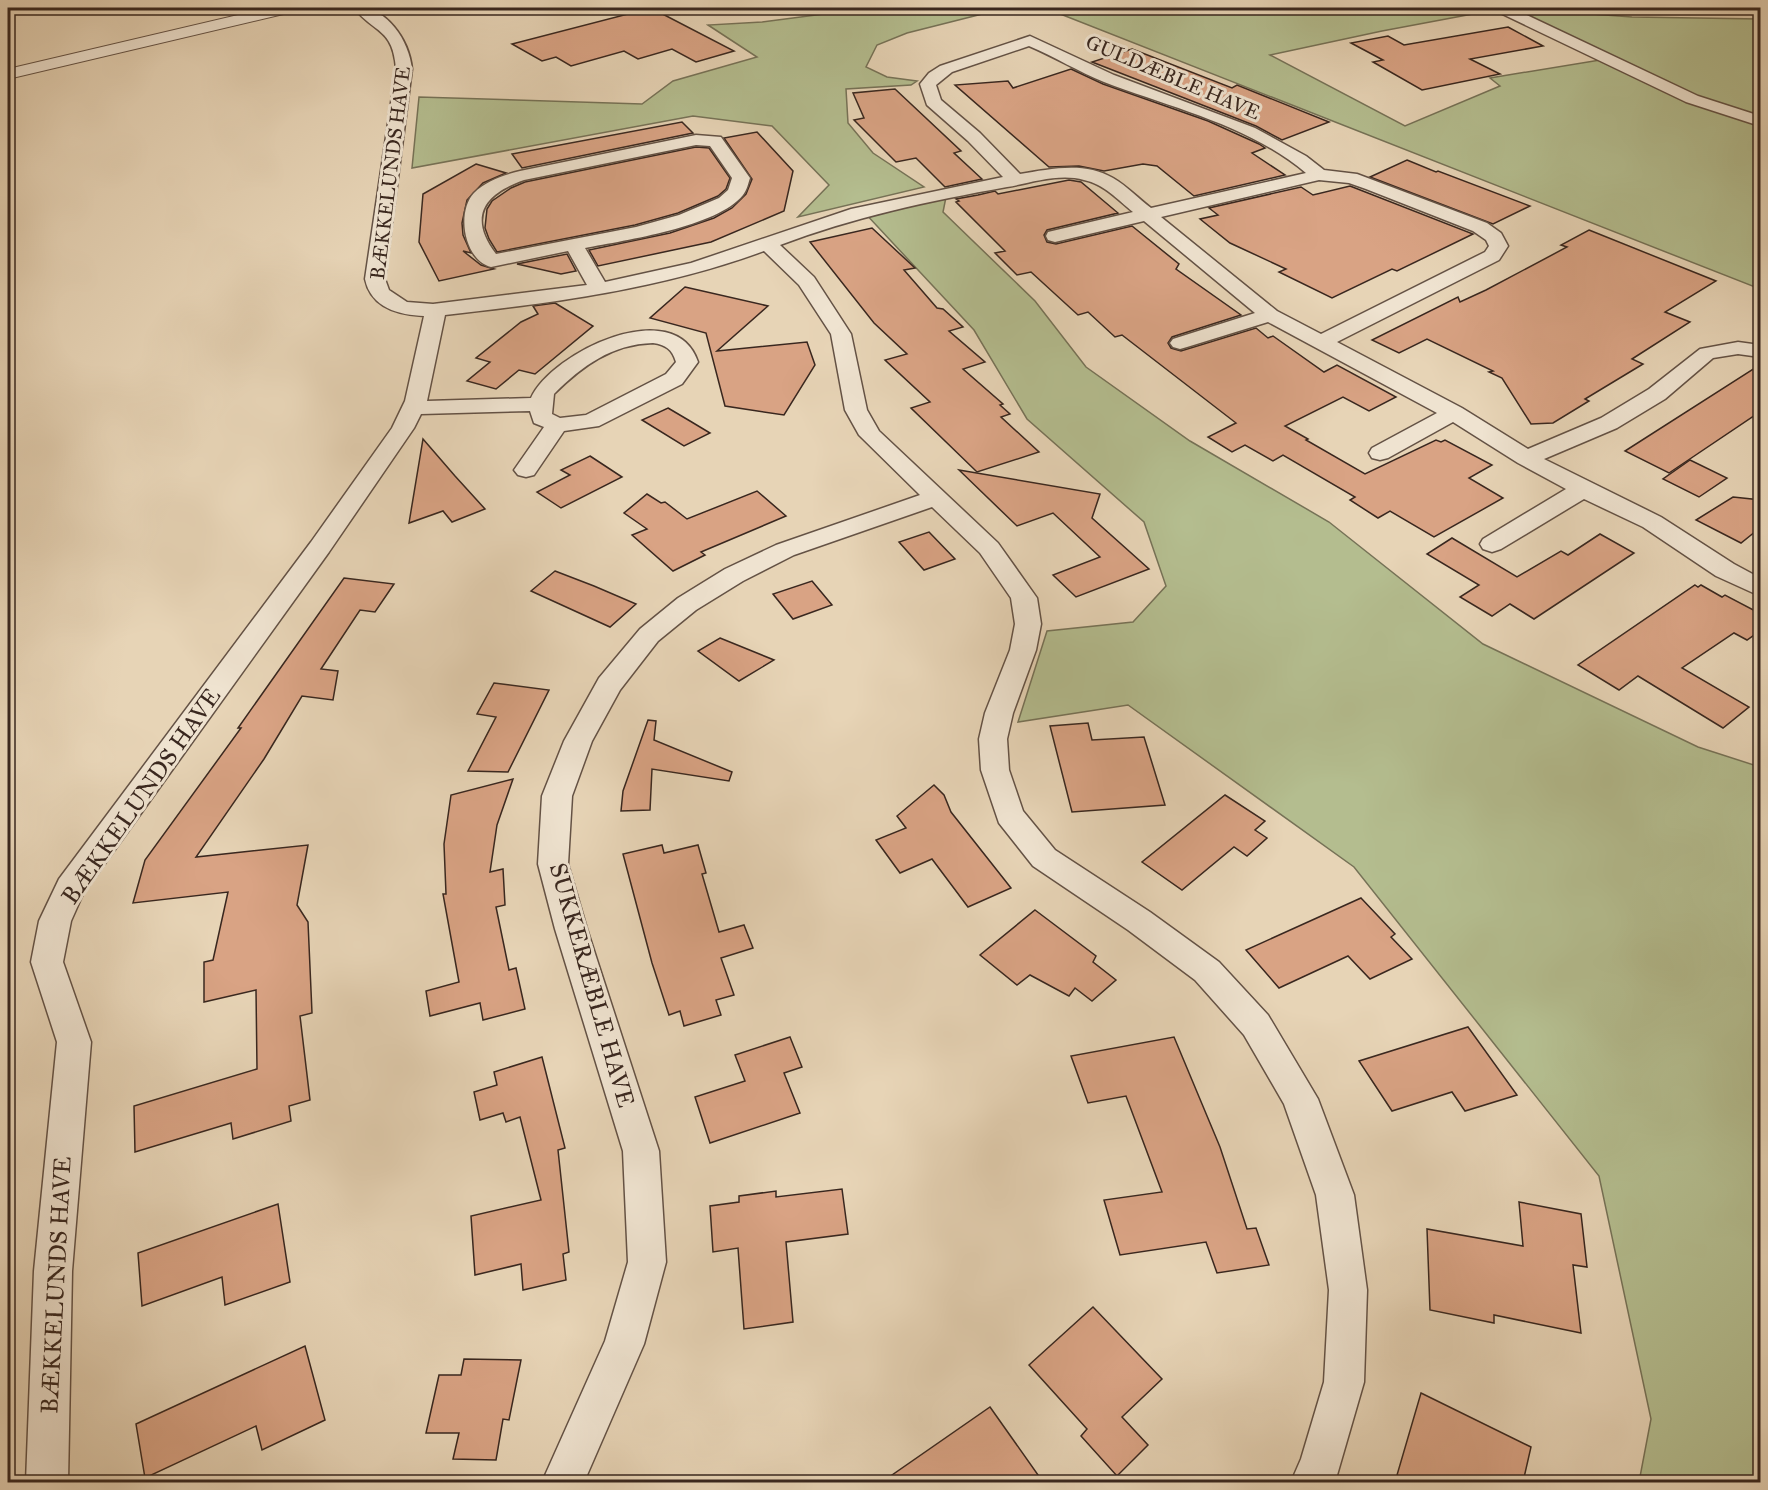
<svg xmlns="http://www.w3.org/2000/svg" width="1768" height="1490" font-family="'IM FELL Great Primer',serif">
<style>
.green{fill:#b4bd8f;stroke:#767257;stroke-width:1.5}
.building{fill:#d9a384;stroke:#39271f;stroke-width:1.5}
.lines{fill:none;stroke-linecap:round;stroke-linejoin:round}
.minor-casing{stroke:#645245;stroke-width:3}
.tertiary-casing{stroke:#645245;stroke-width:2}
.minor{fill:#efe3d0;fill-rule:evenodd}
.tertiary{fill:#efe3d0;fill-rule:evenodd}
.labels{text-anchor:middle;stroke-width:6;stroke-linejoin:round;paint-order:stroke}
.far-street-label{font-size:20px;fill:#39271f;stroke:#efe3d0}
.street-label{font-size:24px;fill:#39271f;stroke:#efe3d0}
</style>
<rect width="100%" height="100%" fill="#e7d4b6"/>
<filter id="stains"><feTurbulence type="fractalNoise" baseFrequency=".00333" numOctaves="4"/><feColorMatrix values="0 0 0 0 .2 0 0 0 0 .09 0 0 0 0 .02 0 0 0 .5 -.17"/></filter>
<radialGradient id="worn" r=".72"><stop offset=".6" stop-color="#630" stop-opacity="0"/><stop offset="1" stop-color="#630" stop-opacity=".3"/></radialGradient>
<g class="green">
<polygon points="870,8 1006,8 907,33 877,45 866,67 887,77 917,81 911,85 846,89 848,123 873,153 924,187 798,217 829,185 772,126 693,116 412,168 419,97 642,104 673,81 757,57 708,25 762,22"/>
<polygon points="1045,8 1466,8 1494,10 1382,31 1270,55 1405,126 1500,86 1490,78 1600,60 1689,101 1760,124 1760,289"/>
<polygon points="1510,8 1632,17 1760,19 1760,118 1692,96"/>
<polygon points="947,192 943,212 1035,301 1086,367 1190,441 1329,522 1483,644 1698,747 1760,767 1760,1482 1639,1482 1651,1419 1599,1176 1354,867 1128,705 1018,722 1047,631 1133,622 1166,586 1144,522 1027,419 974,330 863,211"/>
</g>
<g class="building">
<polygon points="651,8 734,51 696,62 672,49 638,59 624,51 571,66 556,57 542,61 512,44"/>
<polygon points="1508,27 1543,46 1470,59 1500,74 1422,90 1373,62 1383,60 1351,43 1388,36 1404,45"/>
<polygon points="1132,49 1232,88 1237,85 1329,122 1282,140 1256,126 1092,62"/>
<polygon points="1071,69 1103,84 1208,121 1259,144 1265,148 1252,153 1285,175 1194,196 1157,166 1143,164 1104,171 1079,166 1049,167 955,85 1008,81 1013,88"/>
<polygon points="895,89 961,151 954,153 982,179 945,187 916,158 896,162 854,120 864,118 853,93"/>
<polygon points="682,122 693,133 522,168 512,154"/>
<polygon points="757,132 793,171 784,211 711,242 598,266 589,250 670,233 714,218 732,208 746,194 752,179 724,138"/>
<polygon points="696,147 709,148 730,178 726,189 718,196 678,213 635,225 497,252 489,239 485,228 487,209 492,201 511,188 525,182"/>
<polygon points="1407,160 1436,172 1438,171 1530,206 1493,224 1370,177"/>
<polygon points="476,164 506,173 483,183 467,200 462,223 463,235 471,253 463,251 481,265 494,269 439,281 419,242 423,194"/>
<polygon points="1069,180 1081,182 1118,213 1047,230 1044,235 1047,242 1056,244 1132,226 1179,264 1176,269 1241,315 1172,337 1168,343 1171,348 1181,351 1256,328 1268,338 1273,336 1324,372 1337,365 1396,397 1369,411 1343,397 1285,426 1308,439 1306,440 1365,474 1436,440 1441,442 1445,440 1492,465 1469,478 1503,498 1434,537 1390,511 1378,518 1350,500 1355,497 1283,455 1273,461 1245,445 1232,452 1208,437 1236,423 1122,335 1115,337 1088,312 1078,315 1031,272 1017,275 995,253 1005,251 956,202 959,201 956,199 978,195 995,191 998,194"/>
<polygon points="1350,186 1473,234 1397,271 1392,269 1332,298 1279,272 1286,269 1230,243 1200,219 1218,215 1209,208 1301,187 1313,195"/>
<polygon points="872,228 915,268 904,270 937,308 943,309 963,327 949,331 985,362 963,369 1003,404 1000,405 1010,414 1001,417 1039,452 977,472 911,408 930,402 885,360 907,354 874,323 810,242"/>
<polygon points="1589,230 1716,281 1665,312 1690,322 1632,359 1643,364 1585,399 1589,401 1553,423 1531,424 1502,378 1489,372 1493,371 1427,339 1399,353 1372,340 1458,297 1460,302 1486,290 1567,247 1561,245"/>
<polygon points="567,254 576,271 561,274 517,264"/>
<polygon points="685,287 768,306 717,351 807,342 815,365 784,415 725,406 706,333 650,318"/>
<polygon points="555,303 593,326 535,374 519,370 496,389 467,381 490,362 476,358 521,322 538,314 533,306"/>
<polygon points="1761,364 1761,411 1669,473 1625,451"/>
<polygon points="668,408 690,421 710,433 684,446 642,420"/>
<polygon points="423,439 455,476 485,509 452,522 443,511 409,523"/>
<polygon points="590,456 622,477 561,508 537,492 570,475 561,470"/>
<polygon points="1690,460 1727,478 1699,497 1663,479"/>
<polygon points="959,470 1100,494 1092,518 1149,569 1076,597 1053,575 1100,557 1053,513 1017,526"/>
<polygon points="757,491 786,516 701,552 705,555 673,571 632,535 647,529 624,513 647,494 661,503 665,502 687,519"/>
<polygon points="1733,497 1761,500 1761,527 1741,543 1696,520"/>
<polygon points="929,532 955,559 924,570 899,542"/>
<polygon points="1600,534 1634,553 1534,619 1510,604 1492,616 1460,597 1479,585 1427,554 1452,538 1517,577 1561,551 1568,555"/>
<polygon points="555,571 594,586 636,604 610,627 531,591"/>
<polygon points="344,578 394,584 375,612 360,610 321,669 338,671 333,700 302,696 264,759 196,857 308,845 297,905 308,922 312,1013 300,1016 310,1100 289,1106 291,1121 233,1139 231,1123 135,1152 134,1106 257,1069 256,990 204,1002 204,962 213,960 228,892 133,903 145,860 241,728 238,728"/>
<polygon points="812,581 832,605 793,619 773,594"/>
<polygon points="1695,585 1698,587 1701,585 1722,597 1725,595 1761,614 1761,630 1747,640 1734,633 1682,668 1749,707 1723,728 1638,676 1619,690 1578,665"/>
<polygon points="720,638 774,660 739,681 698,651"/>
<polygon points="494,683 549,690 508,772 468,771 496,717 477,714"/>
<polygon points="648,720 656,721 654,740 732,772 729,781 652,769 650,810 621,811 623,791"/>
<polygon points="1088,723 1092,740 1144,737 1165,805 1072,812 1050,726"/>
<polygon points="513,779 497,825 490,872 503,869 505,905 496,907 509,970 516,968 525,1009 483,1020 480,1003 430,1016 426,991 459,982 443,894 446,894 444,844 451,795"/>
<polygon points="934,785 944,795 951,812 1011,888 968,907 932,859 900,873 876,840 906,828 897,816"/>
<polygon points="1225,795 1265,821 1255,830 1267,838 1247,856 1234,847 1182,890 1142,862"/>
<polygon points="662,845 664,853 698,845 706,873 702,874 719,932 744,925 753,948 721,958 734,995 716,1000 721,1015 684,1026 680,1011 669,1015 652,963 623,854"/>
<polygon points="1361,898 1395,934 1391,937 1412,959 1370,979 1348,956 1279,988 1246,950"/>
<polygon points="1035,910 1096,956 1093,962 1116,980 1092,1001 1075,988 1069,996 1030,975 1017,985 980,955"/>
<polygon points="1468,1027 1517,1095 1465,1111 1452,1092 1392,1111 1359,1061"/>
<polygon points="790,1037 802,1067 784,1073 800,1113 710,1143 695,1097 745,1081 735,1055"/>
<polygon points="1174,1037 1220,1147 1247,1229 1256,1228 1269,1265 1217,1273 1206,1242 1120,1255 1104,1200 1162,1192 1126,1096 1088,1103 1071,1056"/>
<polygon points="542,1057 565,1148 558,1150 569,1252 563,1254 566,1280 523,1290 521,1264 475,1275 471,1216 541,1200 520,1117 506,1122 503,1113 480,1120 474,1092 497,1085 494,1072"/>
<polygon points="842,1189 848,1234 786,1242 793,1322 744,1329 738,1248 713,1252 710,1206 739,1202 739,1196 776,1191 776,1197"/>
<polygon points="1519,1202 1581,1214 1587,1267 1573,1265 1581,1333 1494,1315 1494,1323 1430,1310 1427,1229 1523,1246"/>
<polygon points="278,1204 290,1282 225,1305 222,1277 142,1306 138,1253"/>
<polygon points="1093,1307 1162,1379 1122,1417 1148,1445 1117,1476 1081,1436 1087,1429 1029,1365"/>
<polygon points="305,1346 325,1420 262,1450 256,1426 145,1478 136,1424"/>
<polygon points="464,1359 521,1360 509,1420 503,1419 496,1460 453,1459 459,1433 426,1433 439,1375 461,1375"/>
<polygon points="1421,1393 1531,1447 1523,1482 1413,1482 1397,1475"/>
<polygon points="990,1407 1043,1482 882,1482"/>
</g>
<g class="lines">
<g class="minor-casing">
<g id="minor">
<path d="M354,8C386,5 409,40 412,69L385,279L389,290L407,302L433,304L587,285L568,251L491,267C464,260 456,212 474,193C486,181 504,175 520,171L696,135L721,137L750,178C748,184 747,190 743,195C717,227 626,240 585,248L605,282L691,263L851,209L1003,177L968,141L927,105L920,84L929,73L940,66L1030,36L1114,75L1255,128L1306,156L1324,170L1357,174L1487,223L1501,233L1508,246L1499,260L1337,342L1462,408L1528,449L1601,418L1649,389L1700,349L1738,342L1760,345V357L1738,354L1713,358L1665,399L1617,428L1544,459L1661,517L1734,564L1760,578V596L1716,576L1643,527L1584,499L1501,549L1492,552L1483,549L1480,544L1483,539L1566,489L1518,463L1453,422L1388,458L1380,460L1372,458L1369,453L1372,448L1437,413L1268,322L1187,347L1180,349L1173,347L1170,343L1173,339L1255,313L1144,221L1055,242L1048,240L1046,236L1048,232L1133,212C1118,200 1104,184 1084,180C1059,173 1031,183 1007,187C929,201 854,217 780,245L814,277L851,334L867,410L879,431L998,543L1037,598L1041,624L1036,650L1013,713L1007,739L1009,770L1023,811L1055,850L1150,912L1219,962L1268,1015L1318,1099L1354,1195L1367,1290L1364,1382L1335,1482H1291L1301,1459L1324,1382L1329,1290L1316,1195L1284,1104L1244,1035L1195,980L1128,930L1033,866L999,823L981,770L979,739L985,713L1010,650L1015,624L1011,598L980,553L932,507L794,555L743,581L696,610L658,641L620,690L592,741L572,796L568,864L587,929L659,1151L666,1262L644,1344L584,1482H542L605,1341L628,1262L623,1151L555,929L538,864L542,796L564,741L599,678L640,629L678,598L725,569L776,545L920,495L859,435L845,410L831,334L799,285L764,251C661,289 553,303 445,315L427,401L531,398C552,352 675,293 698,362L682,384L599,426L564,431L534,475L526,477L518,475L514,470L544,427L534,423L530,411L421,414L414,428L329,552L83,894L71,921L63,962L91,1042L72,1271L68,1482H26L34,1271L57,1042L31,962L39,921L59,879L311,542L392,428L405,401L424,316C399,315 371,308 365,279L396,69C393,28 375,34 354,8ZM1029,46C1055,57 1079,72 1104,82C1172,108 1249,125 1306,173L1151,208C1139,199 1127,186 1113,178C1085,161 1050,169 1020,174L980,133L941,100L936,85L952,72ZM696,145L710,146L732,178L728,190L719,198L679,215L636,227L496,254C467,216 485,194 524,180ZM1319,180L1349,183L1366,189L1473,231L1486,240L1489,246L1485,252L1321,334L1277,311L1161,217ZM653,343C666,345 672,349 676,362L666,374L586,415L560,418L552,414L554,394C582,366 612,344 653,343Z"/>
<polygon points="1494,8 1512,8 1698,96 1760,116 1760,126 1686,102 1496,11"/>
</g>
</g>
<g class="tertiary-casing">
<polygon id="tertiary" points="268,8 294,8 292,12 8,79 8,69"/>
</g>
<use href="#minor" class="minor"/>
<use href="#tertiary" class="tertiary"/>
</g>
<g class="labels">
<g class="far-street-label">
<text transform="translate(1173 77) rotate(23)" y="7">GULDÆBLE HAVE</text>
<text transform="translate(390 173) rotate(-83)" y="7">BÆKKELUNDS HAVE</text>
</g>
<g class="street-label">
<text transform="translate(141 796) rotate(-55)" y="8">BÆKKELUNDS HAVE</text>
<text transform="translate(592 985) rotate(74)" y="8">SUKKERÆBLE HAVE</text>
<text transform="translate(56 1285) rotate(-87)" y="8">BÆKKELUNDS HAVE</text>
</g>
</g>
<rect width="1768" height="1490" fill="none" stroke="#e7d4b6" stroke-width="30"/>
<rect x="9" y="9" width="1750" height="1472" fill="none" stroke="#39271f" stroke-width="3"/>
<rect x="15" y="15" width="1738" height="1460" fill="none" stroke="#39271f" stroke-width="1.5"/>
<rect width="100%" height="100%" filter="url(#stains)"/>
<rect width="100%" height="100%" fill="url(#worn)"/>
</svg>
